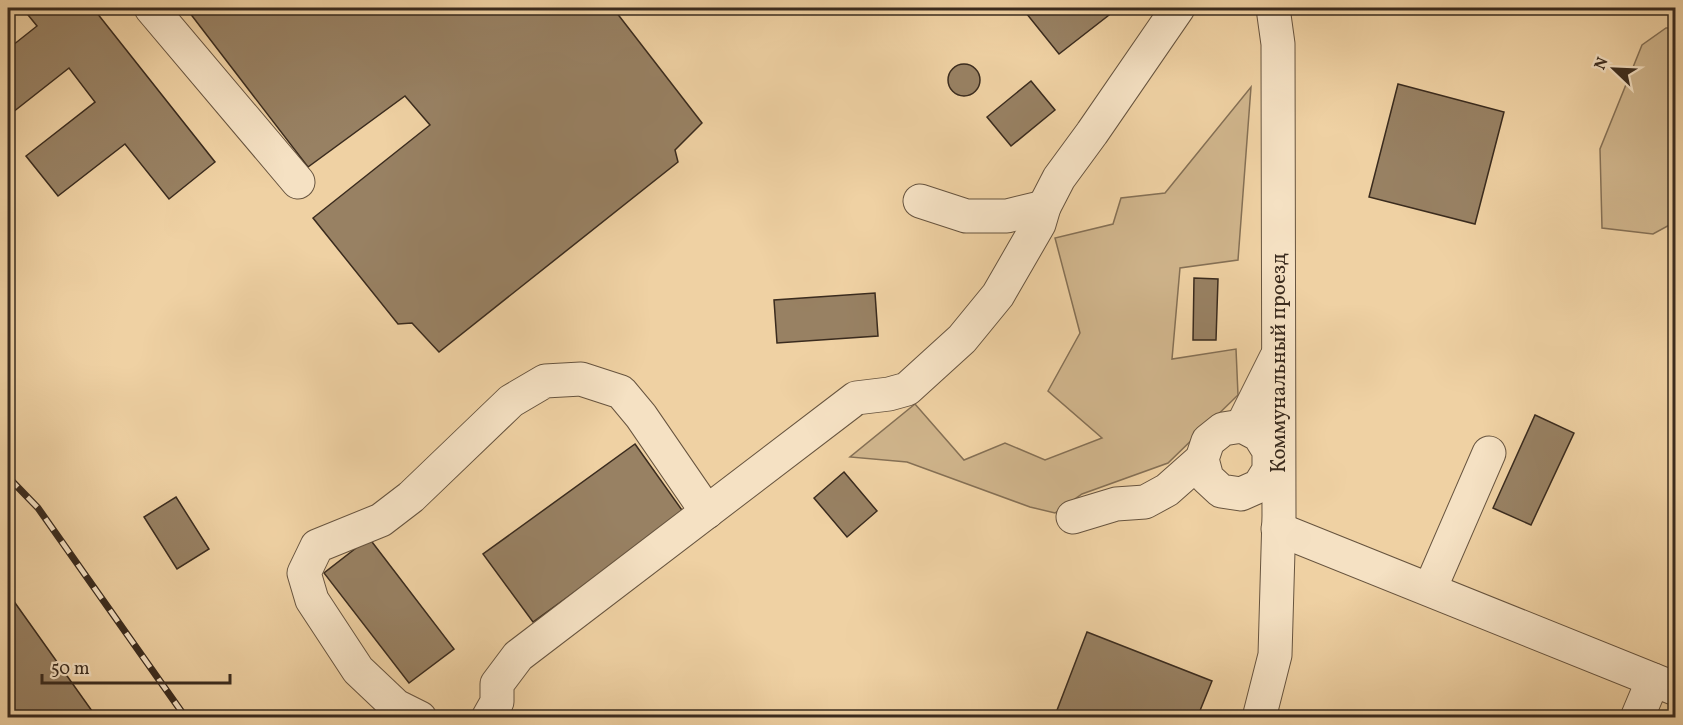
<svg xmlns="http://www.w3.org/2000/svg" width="1683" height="725" font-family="Vollkorn,serif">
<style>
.green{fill:#d0b58c;stroke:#857055;stroke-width:1.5}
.building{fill:#988163;stroke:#3a2b1e;stroke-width:1.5}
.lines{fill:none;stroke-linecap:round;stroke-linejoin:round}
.minor-casing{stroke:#67543f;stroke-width:35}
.minor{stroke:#f5e1c3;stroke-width:33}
.rail-casing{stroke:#3a2b1e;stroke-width:7}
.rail{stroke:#f5e1c3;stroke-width:4.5;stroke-dasharray:14;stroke-linecap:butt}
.labels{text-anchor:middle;stroke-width:4.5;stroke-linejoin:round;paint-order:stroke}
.street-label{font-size:21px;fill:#3a2b1e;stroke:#f5e1c3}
</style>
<rect width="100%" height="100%" fill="#efd1a3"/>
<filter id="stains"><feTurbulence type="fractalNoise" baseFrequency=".00333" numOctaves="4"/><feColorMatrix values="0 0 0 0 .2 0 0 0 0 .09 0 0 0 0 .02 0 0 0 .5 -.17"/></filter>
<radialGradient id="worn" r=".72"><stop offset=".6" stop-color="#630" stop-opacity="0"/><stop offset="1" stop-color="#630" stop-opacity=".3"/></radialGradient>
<g class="green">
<polygon points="1666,28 1675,28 1675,222 1653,234 1602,228 1600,149 1642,45"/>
<polygon points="1251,87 1238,260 1180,268 1172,359 1236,349 1238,395 1168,463 1082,494 1055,513 1030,507 907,462 850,457 915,404 964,460 1005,443 1045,460 1102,438 1048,391 1080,333 1055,238 1113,224 1121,198 1165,193"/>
</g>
<g class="building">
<polygon points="28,8 93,8 215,162 169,199 125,144 58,196 26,156 95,102 69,68 8,116 8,49 37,26 24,10"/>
<polygon points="186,8 613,8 702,123 675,150 678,162 439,352 412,323 398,324 313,218 430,125 405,96 308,167"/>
<polygon points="1022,8 1118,8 1059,54"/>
<circle cx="964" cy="80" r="16"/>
<polygon points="1031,81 1055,110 1011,146 987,117"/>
<polygon points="1398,84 1504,112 1475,224 1369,197"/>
<polygon points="1194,278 1218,279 1216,340 1193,340"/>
<polygon points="875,293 878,336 777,343 774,300"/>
<polygon points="1535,415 1574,433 1531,525 1493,508"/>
<polygon points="635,444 684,513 533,622 483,554"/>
<polygon points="844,472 877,511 847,537 814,498"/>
<polygon points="176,497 209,549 177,569 144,517"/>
<polygon points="369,538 454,649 409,683 324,573"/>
<polygon points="8,593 97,718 14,718 8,708"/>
<polygon points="1087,632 1212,681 1197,718 1054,718"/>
</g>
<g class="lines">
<g class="minor-casing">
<g id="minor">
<polyline points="151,8 298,182"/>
<polyline points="920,201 966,216 1007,216 1044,207"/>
<polyline points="1242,426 1276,358"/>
<polyline points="1073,517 1116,504 1145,502 1167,490 1202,459 1208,441 1223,429 1242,426 1259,435 1269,451 1269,470 1259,486 1241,494 1221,491 1207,478 1202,459"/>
<polyline points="1278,529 1676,689"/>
<polyline points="1430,589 1489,453"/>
<polyline points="420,718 396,706 358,670 312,600 304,573 317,546 381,520 411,497 511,401 545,381 581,379 621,392 641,416 707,512"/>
<polyline points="488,718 497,702 497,684 518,656 856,398 889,394 907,389 962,339 998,295 1039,224 1044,207 1059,178 1092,133 1178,8"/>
<polyline points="1259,718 1275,655 1279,516 1278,44 1273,8"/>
<polyline points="1637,718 1653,680"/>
</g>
</g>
<use href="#minor" class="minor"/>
<g class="rail-casing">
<polyline id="rail" points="8,477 38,508 186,718"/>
</g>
<use href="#rail" class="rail"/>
</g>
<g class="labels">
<g class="street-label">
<text transform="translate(1278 363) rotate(-90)" y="7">Коммунальный проезд</text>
</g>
</g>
<rect width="1683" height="725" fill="none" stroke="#efd1a3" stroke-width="30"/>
<rect x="9" y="9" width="1665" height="707" fill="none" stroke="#3a2b1e" stroke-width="3"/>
<rect x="15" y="15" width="1653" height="695" fill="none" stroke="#3a2b1e" stroke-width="1.5"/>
<g transform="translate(1614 69) rotate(293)" stroke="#f5e1c3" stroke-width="4.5" paint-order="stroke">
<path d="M0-4.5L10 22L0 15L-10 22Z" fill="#3a2b1e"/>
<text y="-9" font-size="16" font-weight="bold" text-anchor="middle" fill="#3a2b1e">N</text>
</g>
<path d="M42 674v9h188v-9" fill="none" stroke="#3a2b1e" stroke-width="3"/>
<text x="51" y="674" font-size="18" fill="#3a2b1e" stroke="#f5e1c3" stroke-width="4.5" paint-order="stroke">50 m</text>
<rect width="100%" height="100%" filter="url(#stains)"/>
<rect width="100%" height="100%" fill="url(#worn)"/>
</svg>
